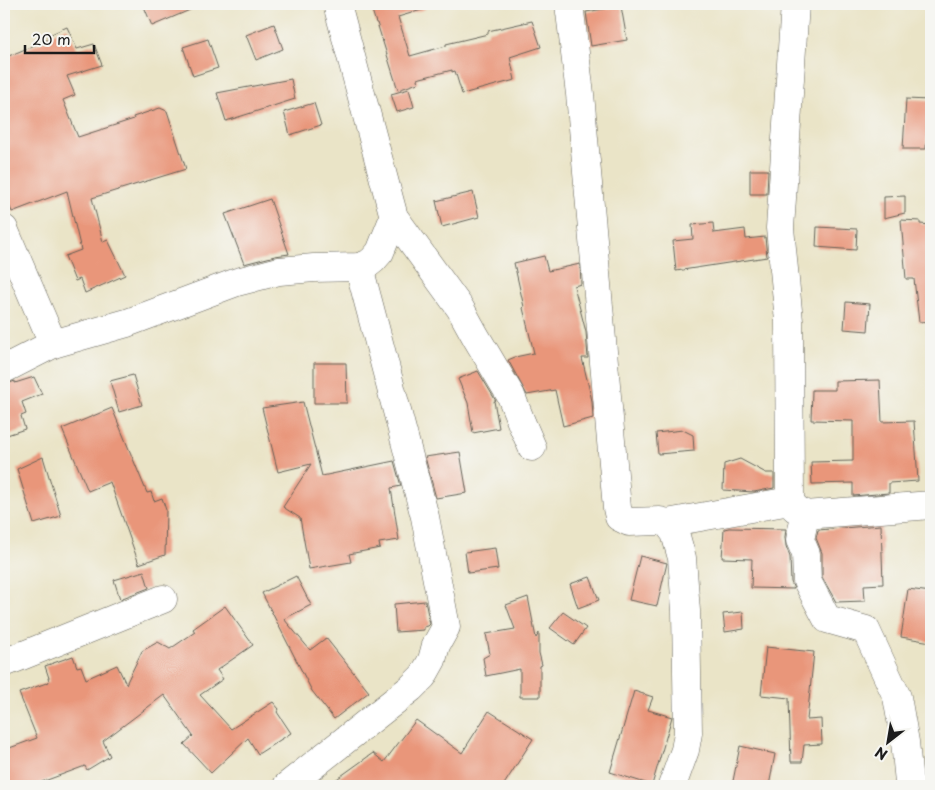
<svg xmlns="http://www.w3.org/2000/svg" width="935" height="790" font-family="'Playpen Sans',sans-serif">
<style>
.building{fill:#e9967a}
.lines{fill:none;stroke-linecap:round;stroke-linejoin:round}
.minor-casing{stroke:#646258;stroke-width:29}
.minor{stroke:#fff;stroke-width:28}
</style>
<rect width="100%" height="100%" fill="#f6f6f2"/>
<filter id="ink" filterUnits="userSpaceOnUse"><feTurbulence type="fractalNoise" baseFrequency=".02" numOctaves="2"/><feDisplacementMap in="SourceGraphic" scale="10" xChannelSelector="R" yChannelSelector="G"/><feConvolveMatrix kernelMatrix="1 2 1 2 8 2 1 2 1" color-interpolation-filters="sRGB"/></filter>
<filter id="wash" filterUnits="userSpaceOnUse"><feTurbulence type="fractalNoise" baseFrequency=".0096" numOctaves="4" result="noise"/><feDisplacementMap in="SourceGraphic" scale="20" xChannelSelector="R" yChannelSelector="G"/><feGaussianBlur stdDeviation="1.12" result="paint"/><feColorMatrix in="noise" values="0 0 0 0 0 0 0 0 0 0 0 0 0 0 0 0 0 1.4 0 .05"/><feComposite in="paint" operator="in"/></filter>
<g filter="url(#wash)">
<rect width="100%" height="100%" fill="#eae4c7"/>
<g id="blocks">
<g class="building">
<polygon points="143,4 204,4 152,26"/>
<polygon points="370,4 424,4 425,9 398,17 410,56 446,46 446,44 488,34 488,31 532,21 541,47 510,57 515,80 462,94 455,71 452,72 452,70 417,79 418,83 398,90 377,23 376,23"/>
<polygon points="621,6 627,40 591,46 586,12"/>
<polygon points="274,24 283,49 256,60 246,35"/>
<polygon points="67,27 77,49 94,44 102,65 67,76 75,95 63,100 78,137 134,119 133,117 160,108 167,111 186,169 92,198 103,242 108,240 125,275 85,293 80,279 75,281 65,256 81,250 67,191 12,212 4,193 4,58 49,39 47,36"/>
<polygon points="208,39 218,68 193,76 183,47"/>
<polygon points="291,79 295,99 226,121 217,93"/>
<polygon points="409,89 414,107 397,112 391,94"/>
<polygon points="906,99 929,100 926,149 903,149"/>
<polygon points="314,103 321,125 290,135 284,112"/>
<polygon points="750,170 768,170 767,194 750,194"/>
<polygon points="473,192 479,217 442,227 436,201"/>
<polygon points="905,196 905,213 884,218 884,197"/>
<polygon points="270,199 289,254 275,256 244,264 225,214"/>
<polygon points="901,220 920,221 920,224 931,225 931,321 919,322 914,279 906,279"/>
<polygon points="713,223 714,233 745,229 746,239 765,237 767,257 676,271 673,241 693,239 692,225"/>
<polygon points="817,227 857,229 856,250 816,247"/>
<polygon points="544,256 548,271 580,264 581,284 574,286 586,332 588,358 582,358 592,401 593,418 563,426 555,390 527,395 508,360 515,357 534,353 523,308 524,307 514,263"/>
<polygon points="846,302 870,304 868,331 844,329"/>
<polygon points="314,363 346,363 347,403 314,403"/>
<polygon points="478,371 496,401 494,401 499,428 473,433 468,403 458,379"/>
<polygon points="133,375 142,405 119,412 110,381"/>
<polygon points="34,377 42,394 22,402 26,414 21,416 25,429 7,435 4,424 4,385 15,381 15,383"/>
<polygon points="880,380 882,422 914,421 918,481 889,483 889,493 853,496 853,483 812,484 811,462 853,461 853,421 811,420 812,390 835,390 835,381"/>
<polygon points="303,402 322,476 394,461 401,486 391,488 399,540 379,543 380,548 349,554 351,562 309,569 300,518 283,507 311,464 278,472 262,408"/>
<polygon points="112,408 147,493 151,492 154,501 162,498 166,510 165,555 139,564 110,482 88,491 62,429"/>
<polygon points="683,430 693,435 694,451 658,454 656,433"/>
<polygon points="460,452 467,493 436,498 425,457"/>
<polygon points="43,457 61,516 34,524 17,469"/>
<polygon points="740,459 766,473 774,473 774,488 754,492 723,490 724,464"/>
<polygon points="881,525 883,584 864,585 865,601 836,602 822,577 822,553 816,538 818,530"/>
<polygon points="729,528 786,529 785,537 786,546 790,557 791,582 794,589 751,588 752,559 722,558 724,529"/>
<polygon points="495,548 498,569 468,573 465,552"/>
<polygon points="640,556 667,563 657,606 629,600"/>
<polygon points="144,571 149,588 120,599 114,580"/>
<polygon points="296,576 311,605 284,619 310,650 326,638 369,692 334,719 312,691 262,593"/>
<polygon points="590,577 599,600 578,608 570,584"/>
<polygon points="908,589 931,592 931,642 901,637"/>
<polygon points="528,597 536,638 539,633 539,653 542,665 540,666 540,697 520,697 520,669 486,676 483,658 490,654 486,634 515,629 506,605"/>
<polygon points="425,601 430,624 428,626 424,627 424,630 396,632 394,604"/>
<polygon points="225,606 253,645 217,670 223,679 200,695 231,729 273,702 279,709 277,712 291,733 258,754 248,738 211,773 184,744 193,736 164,695 103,741 110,756 87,770 85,766 31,786 4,786 4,750 37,738 19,693 49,682 48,678 49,678 45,666 73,656 77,667 81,666 86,679 117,665 126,684 142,651 158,642 170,649 195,632 193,629"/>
<polygon points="563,612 586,628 574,645 550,628"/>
<polygon points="743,612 744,629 725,632 723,614"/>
<polygon points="766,647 814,652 807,720 821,719 822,744 804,745 802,762 791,762 789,698 761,695"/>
<polygon points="634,691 653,697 648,710 672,717 652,785 610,772"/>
<polygon points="489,711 533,739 503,786 327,786 373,753 384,762 416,720 462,753"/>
<polygon points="740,746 775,754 769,786 732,786"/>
</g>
</g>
</g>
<g filter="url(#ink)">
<use href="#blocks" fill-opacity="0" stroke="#646258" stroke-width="1"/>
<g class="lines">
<g class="minor-casing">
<g id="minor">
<polyline points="337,4 394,217 460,308 476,337 511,396 522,424 532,447"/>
<polyline points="569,4 580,94 617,508 619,517 629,522 660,521 667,523 675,533 682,558 686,611 688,733 685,750 672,786"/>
<polyline points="795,4 780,228 789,321 790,501 795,508 805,515 800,540 806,554 807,581 827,619 866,630 897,697 905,742 909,782 912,786"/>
<polyline points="4,229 53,344"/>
<polyline points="4,369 53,344 127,323 237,282 279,271 314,268 359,267 368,264 373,260 380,252 394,217"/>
<polyline points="805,515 931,505"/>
<polyline points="667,523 790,501"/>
<polyline points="4,663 163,599"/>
<polyline points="287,786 411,688 423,676 432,660 436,645 446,627 425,517 359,267"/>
</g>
</g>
<use href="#minor" class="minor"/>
</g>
</g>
<rect width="935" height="790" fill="none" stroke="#f6f6f2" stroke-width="20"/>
<g transform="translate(888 742) rotate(211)" stroke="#f6f6f2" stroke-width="4" paint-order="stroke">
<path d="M0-4L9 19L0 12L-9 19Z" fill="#1c1c1c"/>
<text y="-8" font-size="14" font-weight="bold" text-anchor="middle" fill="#1c1c1c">N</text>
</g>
<path d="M25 45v8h69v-8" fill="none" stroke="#1c1c1c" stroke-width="2.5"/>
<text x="32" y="45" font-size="15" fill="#1c1c1c" stroke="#f6f6f2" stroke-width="4" paint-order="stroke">20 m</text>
</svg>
